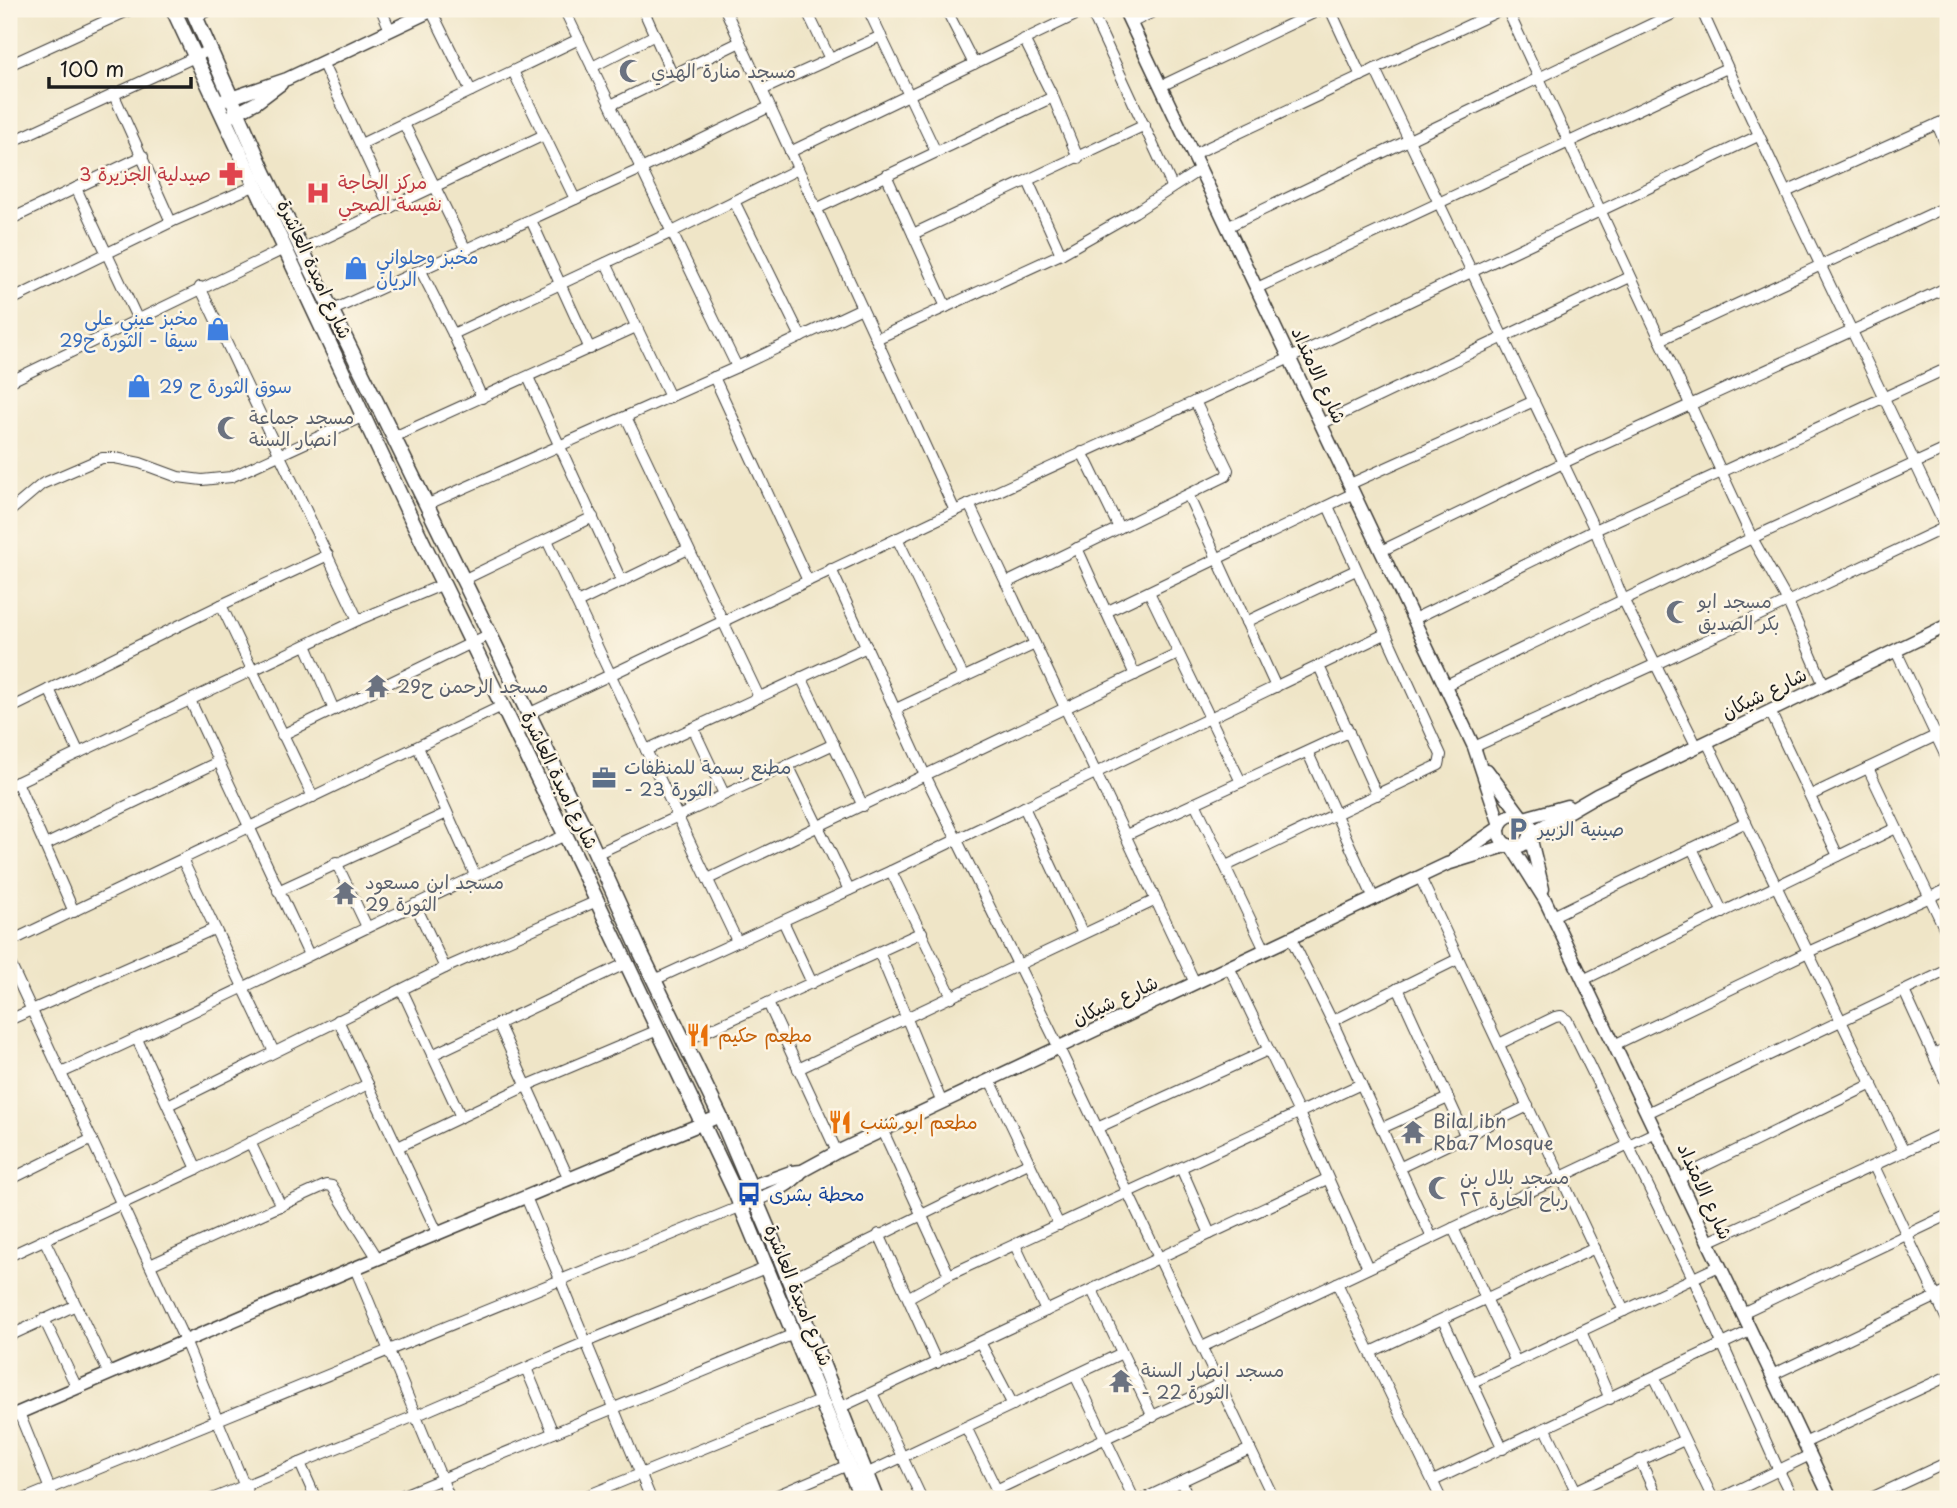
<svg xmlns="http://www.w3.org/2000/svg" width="1957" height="1508" font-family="'Playpen Sans','Playpen Sans Arabic',sans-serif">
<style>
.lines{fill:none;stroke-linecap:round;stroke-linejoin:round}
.minor-casing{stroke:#3c3a36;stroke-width:12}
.tertiary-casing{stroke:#3c3a36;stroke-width:15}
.secondary-casing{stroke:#3c3a36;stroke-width:17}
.minor{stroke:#fff;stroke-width:10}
.tertiary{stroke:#fff;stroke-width:12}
.secondary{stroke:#fff;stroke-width:14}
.labels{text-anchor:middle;stroke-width:5;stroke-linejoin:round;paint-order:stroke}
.worship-label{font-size:19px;fill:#5b616d;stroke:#fcf5e5;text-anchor:start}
.health-label{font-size:19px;fill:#be3a42;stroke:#fcf5e5;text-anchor:end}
.shop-label{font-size:19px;fill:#366cbe;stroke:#fcf5e5;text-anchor:start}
.street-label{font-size:19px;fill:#1c1c1c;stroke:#fcf5e5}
.service-label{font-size:19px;fill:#4e5e75;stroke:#fcf5e5;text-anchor:start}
.food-label{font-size:19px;fill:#c56008;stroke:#fcf5e5;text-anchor:start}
.transit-label{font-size:19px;fill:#164399;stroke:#fcf5e5;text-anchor:start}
</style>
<rect width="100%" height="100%" fill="#fcf5e5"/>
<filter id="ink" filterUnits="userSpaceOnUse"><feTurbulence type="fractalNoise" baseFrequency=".0143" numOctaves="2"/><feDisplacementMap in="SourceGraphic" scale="14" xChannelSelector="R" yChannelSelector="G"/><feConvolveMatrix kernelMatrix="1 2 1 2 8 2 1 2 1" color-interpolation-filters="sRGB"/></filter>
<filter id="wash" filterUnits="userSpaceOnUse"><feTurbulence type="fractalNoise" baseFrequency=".00686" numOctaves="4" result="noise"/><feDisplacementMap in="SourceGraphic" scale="28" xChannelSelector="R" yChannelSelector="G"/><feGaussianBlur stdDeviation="1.57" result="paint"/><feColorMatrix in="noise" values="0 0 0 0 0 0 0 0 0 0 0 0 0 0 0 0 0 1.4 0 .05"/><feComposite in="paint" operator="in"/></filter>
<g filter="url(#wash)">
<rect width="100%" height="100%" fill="#efe5c7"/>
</g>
<g filter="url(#ink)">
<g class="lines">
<g class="minor-casing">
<g id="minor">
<polyline points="381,9 390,30"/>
<polyline points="564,9 737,367"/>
<polyline points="643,9 672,74"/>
<polyline points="725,9 955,511"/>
<polyline points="806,9 830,59"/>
<polyline points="868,9 936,152"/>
<polyline points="946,9 974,64"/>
<polyline points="1090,9 1172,186"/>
<polyline points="1330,9 1361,76"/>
<polyline points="1507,9 1752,538 1788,602 1824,685"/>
<path d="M1701,9C1780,185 1866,358 1948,533"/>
<polyline points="431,10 471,91"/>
<polyline points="195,17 212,9"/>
<polyline points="1131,23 1159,9"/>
<polyline points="1024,39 1053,97 1078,158"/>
<polyline points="322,62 390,208"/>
<polyline points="9,65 132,9"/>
<polyline points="592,67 655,35"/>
<polyline points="1375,69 1595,530 1623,599 1697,747"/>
<polyline points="513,71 575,199"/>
<polyline points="1161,86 1322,9"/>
<polyline points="762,90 881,36"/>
<polyline points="113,93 171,222"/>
<polyline points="611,105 740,42"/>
<polyline points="404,124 466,250"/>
<polyline points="1937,124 1948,150"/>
<polyline points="9,143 210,50"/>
<polyline points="361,144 579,39"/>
<polyline points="790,152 1088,9"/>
<polyline points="1194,154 1503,9"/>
<polyline points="886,175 946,307"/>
<polyline points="1028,181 1061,254"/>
<polyline points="76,188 137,318"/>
<polyline points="1786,192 1948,119"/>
<polyline points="734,201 801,337"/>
<polyline points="816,209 1053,97"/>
<polyline points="9,220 143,156"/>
<polyline points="531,220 590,349"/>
<polyline points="1227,227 1683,9"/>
<polyline points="913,234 1145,125"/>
<polyline points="302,249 544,135"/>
<polyline points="606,263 670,397"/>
<polyline points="421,271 453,334 482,398"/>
<polyline points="200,287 358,620"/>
<polyline points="1257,288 1727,68"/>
<polyline points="9,301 171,222 254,186"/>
<polyline points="331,311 641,169 769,107"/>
<polyline points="453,334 672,232 798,169"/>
<polyline points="876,339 1061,254 1135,212 1201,169"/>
<polyline points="1660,340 1948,206"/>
<polyline points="528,377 622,582"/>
<polyline points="714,377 808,581"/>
<polyline points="9,382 284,249"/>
<polyline points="626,417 759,697"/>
<polyline points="1321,424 1630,277"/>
<polyline points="394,437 636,327"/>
<polyline points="1082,452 1119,528"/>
<polyline points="1350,484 1534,401"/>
<polyline points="1188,495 1276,687"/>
<polyline points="969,504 1195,983"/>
<polyline points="426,505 737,367 862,308"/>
<polyline points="9,512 42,484 102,458 115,458 140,463 178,477 202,480 231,477 364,416"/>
<polyline points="897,538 963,676"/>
<polyline points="547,540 646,750 867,647"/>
<polyline points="1077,548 1135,675"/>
<polyline points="1381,551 1563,463 1948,287"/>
<polyline points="831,569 925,775 1059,1048 1274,1499"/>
<polyline points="463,580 593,517"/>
<polyline points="1006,583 1226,476 1228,470 1195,401"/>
<polyline points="1149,592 1241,782"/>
<polyline points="577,603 688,549"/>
<polyline points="221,605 313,797"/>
<polyline points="1106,612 1354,493"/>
<polyline points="1414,619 1595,530 1948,368"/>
<polyline points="1246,622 1356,570"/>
<polyline points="306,645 334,710"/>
<polyline points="1896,651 1948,761"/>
<polyline points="1319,666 1377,795"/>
<polyline points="801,677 863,806"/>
<polyline points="1444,686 1752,538 1948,448"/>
<polyline points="49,689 79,753"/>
<polyline points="190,700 309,955"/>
<polyline points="9,709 221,605 328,555"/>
<polyline points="896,709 1035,644"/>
<polyline points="1770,711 1838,856"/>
<polyline points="528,714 955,511 1290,358 1758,136"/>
<polyline points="693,728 724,794"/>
<polyline points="282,735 490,634"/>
<polyline points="1707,742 1904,1152"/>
<polyline points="418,747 475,875"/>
<polyline points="1474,747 1656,664 1948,526"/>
<polyline points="646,750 737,941"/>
<polyline points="1308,753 1374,899"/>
<polyline points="788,765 849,890"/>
<polyline points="1868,768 1948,936"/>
<polyline points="17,782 74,912"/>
<polyline points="9,786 358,620 444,584"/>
<polyline points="1811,795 1948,730"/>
<polyline points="1195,803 1265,950"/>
<polyline points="1024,807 1083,934"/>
<polyline points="1126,835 1349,732"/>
<polyline points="45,845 218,762"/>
<polyline points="1692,848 1723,913"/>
<polyline points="596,854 834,744"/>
<polyline points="183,861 274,1052"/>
<polyline points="336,862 367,927"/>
<polyline points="1226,866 1439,765 1441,755 1328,506"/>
<polyline points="891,871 952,997"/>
<polyline points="1420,877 1624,1311"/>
<polyline points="708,879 1178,654"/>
<polyline points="278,891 447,813"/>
<polyline points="415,904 445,968"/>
<polyline points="1553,916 1746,822"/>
<polyline points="783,921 812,983"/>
<polyline points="1291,938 1332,1021 1432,1238"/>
<polyline points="9,942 502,706"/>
<polyline points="879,952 942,1103"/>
<polyline points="9,961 185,1341 250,1499"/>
<polyline points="1229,967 1299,1113 1368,1268"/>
<polyline points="654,980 891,871 1385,634"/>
<polyline points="1583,980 1896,828"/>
<polyline points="1398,988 1466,1137"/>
<polyline points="402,990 461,1117"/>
<polyline points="1904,991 1948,1087"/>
<polyline points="768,1003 837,1152"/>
<polyline points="9,1020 214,929"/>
<polyline points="338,1020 438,1234"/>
<polyline points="1332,1021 1458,959"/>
<polyline points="498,1023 569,1179"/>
<polyline points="137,1039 197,1169"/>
<polyline points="685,1041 922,932"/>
<polyline points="1499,1044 1555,1017 1561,1016 1567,1020 1693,1278 1779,1471 1793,1499"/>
<polyline points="1614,1045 1808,952 1948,889"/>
<polyline points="432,1055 627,963"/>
<polyline points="1934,1055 1948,1048"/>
<polyline points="798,1069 1156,900"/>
<path d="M61,1073C231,997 395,910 566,835"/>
<polyline points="990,1080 1059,1225"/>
<polyline points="168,1105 445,968 597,901"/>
<polyline points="1647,1113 1948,970"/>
<polyline points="1097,1128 1268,1050"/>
<polyline points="1382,1128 1448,1098"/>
<polyline points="883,1131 949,1275"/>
<polyline points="250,1142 281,1206"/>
<polyline points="398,1147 528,1085 658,1030"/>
<polyline points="1874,1166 1948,1322"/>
<polyline points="1401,1167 1528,1106"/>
<polyline points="1181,1168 1210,1234"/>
<polyline points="1678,1179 1872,1084"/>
<polyline points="9,1180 92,1139"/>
<polyline points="526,1197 651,1499"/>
<polyline points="1453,1228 1516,1362"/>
<polyline points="879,1234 937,1363"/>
<polyline points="44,1239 109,1374"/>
<polyline points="1708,1242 1948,1131"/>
<polyline points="1015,1245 1046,1311"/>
<polyline points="9,1256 197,1169 368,1084"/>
<polyline points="150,1265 326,1185 332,1186 378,1259"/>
<polyline points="355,1268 450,1499"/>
<polyline points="789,1280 1028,1163"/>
<polyline points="1337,1283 1441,1499"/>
<polyline points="1092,1290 1153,1417"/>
<polyline points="909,1297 949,1275 1361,1084"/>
<polyline points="1742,1313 1948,1215"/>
<polyline points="44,1319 77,1388"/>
<polyline points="1443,1320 1503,1449"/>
<polyline points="1581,1331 1610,1399"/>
<polyline points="9,1336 74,1306"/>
<polyline points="980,1342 1013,1405"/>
<polyline points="1202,1347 1656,1132"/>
<polyline points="1371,1352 1595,1248"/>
<polyline points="526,1368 553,1433"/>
<polyline points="1075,1375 1134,1499"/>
<polyline points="1772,1375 1948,1291"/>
<polyline points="1655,1378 1713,1499"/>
<polyline points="1473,1382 1719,1266"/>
<polyline points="872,1393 922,1499"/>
<polyline points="839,1408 1327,1179"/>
<polyline points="19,1413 54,1499"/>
<polyline points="966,1427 1001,1499"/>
<polyline points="1546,1429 1576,1491"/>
<polyline points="1804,1443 1948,1376"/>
<polyline points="1640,1460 1658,1499"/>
<polyline points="300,1463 316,1499"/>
<polyline points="866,1474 1122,1353"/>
<polyline points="1181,1481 1189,1499"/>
<polyline points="1433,1481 1750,1331"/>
<polyline points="996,1490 1220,1384"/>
<polyline points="24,1499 742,1206"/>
<polyline points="212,1499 415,1416 586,1342 768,1267"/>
<polyline points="393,1499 794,1334"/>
<polyline points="579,1499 822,1400"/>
<polyline points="768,1499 848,1465"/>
<polyline points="1143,1499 1250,1449"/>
<polyline points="1558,1499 1684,1440"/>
<polyline points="1719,1499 1810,1455"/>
<polyline points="1869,1499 1948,1462"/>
</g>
</g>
<g class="tertiary-casing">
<g id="tertiary">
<polyline points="1124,9 1474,747 1500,825"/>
<polyline points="216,103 287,79 435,9"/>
<polyline points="229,117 257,102 281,84"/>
<polyline points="1487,770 1522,817"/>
<circle cx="1515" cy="831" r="16"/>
<polyline points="1524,818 1567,806"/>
<polyline points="1530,834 1597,795 1948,625"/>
<polyline points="1530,836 1543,889"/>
<polyline points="1511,846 1545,900 1831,1499"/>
<polyline points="1455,858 1500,827"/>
<polyline points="741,1190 791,1172 802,1171 837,1152 1447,864 1509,845"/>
<path d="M742,1206C763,1196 787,1190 802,1171"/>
<polyline points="9,1417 355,1268 720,1116"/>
</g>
</g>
<g class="secondary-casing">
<g id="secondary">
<polyline points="173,9 409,514 578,861 735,1192 862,1499"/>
<polyline points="192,9 264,172 582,823 641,953 720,1116 779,1255 876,1499"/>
</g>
</g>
<use href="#minor" class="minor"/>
<use href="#tertiary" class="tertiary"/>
<use href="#secondary" class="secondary"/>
</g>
</g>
<defs>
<g id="mosque-bare" transform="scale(1.89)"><path d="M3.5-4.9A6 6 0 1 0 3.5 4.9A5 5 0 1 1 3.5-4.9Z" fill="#6b7280" stroke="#fcf5e5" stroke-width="2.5" paint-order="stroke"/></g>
<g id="pharmacy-bare" transform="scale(1.89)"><path d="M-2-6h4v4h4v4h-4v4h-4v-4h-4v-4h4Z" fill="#e0444e" stroke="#fcf5e5" stroke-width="2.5" paint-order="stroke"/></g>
<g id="hospital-bare" transform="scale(1.89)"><path d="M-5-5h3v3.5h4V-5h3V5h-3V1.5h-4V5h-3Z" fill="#e0444e" stroke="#fcf5e5" stroke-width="2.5" paint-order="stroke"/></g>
<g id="shop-bare" transform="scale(1.89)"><path d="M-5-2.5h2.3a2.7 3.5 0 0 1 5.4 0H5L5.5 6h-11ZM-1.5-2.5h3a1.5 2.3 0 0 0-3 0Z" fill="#3f7fe0" stroke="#fcf5e5" stroke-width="2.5" paint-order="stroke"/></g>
<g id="temple-bare" transform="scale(1.89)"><path d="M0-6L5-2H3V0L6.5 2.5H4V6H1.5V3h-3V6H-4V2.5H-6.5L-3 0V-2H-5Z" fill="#6b7280" stroke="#fcf5e5" stroke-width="2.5" paint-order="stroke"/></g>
<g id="office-bare" transform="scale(1.89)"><path d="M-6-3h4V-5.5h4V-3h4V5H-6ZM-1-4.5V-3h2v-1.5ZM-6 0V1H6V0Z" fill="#5c6f8a" stroke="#fcf5e5" stroke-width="2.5" paint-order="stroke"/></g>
<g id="parking-bare" transform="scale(1.89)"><path d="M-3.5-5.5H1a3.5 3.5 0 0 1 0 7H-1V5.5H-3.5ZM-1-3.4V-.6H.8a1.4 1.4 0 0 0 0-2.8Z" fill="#5c6f8a" stroke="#fcf5e5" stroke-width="2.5" paint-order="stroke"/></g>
<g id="restaurant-bare" transform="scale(1.89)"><path d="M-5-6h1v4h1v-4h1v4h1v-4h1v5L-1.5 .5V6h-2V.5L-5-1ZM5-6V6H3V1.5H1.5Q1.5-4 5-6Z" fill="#e8710a" stroke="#fcf5e5" stroke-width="2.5" paint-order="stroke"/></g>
<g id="bus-bare" transform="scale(1.89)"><path d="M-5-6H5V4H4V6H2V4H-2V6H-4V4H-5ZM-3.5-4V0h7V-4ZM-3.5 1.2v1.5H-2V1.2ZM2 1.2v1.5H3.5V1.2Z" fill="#1a4fb4" stroke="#fcf5e5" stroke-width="2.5" paint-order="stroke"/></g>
</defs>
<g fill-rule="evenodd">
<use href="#mosque-bare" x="631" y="71"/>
<use href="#pharmacy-bare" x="231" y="174"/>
<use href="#hospital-bare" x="318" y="193"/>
<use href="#shop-bare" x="356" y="268"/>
<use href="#shop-bare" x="218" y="329"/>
<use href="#shop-bare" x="139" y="386"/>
<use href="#mosque-bare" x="229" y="428"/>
<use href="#mosque-bare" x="1678" y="612"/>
<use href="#temple-bare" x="377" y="686"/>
<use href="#office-bare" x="604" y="778"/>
<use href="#parking-bare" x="1518" y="829"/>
<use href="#temple-bare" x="345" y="893"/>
<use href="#restaurant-bare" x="698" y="1035"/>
<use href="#restaurant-bare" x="840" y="1122"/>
<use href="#temple-bare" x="1413" y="1132"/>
<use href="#mosque-bare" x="1440" y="1188"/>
<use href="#bus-bare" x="749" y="1194"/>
<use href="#temple-bare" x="1121" y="1381"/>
</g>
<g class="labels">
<g class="worship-label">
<text x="651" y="78">مسجد منارة الهدي</text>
<text x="249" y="424">مسجد جماعة<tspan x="249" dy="22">انصار السنة</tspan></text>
<text x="1698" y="608">مسجد ابو<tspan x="1698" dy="22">بكر الصديق</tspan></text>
<text x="397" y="693">مسجد الرحمن ح29</text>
<text x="365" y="889">مسجد ابن مسعود<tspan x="365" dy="22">الثورة 29</tspan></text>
<text x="1433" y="1128">Bilal ibn<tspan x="1433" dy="22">Rba7 Mosque</tspan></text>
<text x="1460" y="1184">مسجد بلال بن<tspan x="1460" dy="22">رباح الحارة ٢٢</tspan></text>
<text x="1141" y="1377">مسجد انصار السنة<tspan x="1141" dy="22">- الثورة 22</tspan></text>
</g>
<g class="health-label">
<text x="211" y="181">صيدلية الجزيرة 3</text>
<text x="338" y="189" text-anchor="start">مركز الحاجة<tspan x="338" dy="22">نفيسة الصحي</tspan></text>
</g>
<g class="shop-label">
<text x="376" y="264">مخبز وحلواني<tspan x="376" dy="22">الريان</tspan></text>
<text x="198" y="325" text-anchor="end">مخبز عيني على<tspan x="198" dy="22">سيقا - الثورة ح29</tspan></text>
<text x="159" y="393">سوق الثورة ح 29</text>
</g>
<g class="street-label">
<text transform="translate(315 269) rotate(65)" y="7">شارع امبدة العاشرة</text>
<text transform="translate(1319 375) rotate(65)" y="7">شارع الامتداد</text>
<text transform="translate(1764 693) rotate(-26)" y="7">شارع شيكان</text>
<text transform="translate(560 780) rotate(64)" y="7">شارع امبدة العاشرة</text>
<text transform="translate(1115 1000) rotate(-25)" y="7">شارع شيكان</text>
<text transform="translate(1705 1191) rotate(65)" y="7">شارع الامتداد</text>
<text transform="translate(799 1295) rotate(68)" y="7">شارع امبدة العاشرة</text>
</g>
<g class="service-label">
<text x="624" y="774">مطنع بسمة للمنظفات<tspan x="624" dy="22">- الثورة 23</tspan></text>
<text x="1538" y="836">صينية الزبير</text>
</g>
<g class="food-label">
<text x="718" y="1042">مطعم حكيم</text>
<text x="860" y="1129">مطعم ابو شنب</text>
</g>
<g class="transit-label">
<text x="769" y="1201">محطة بشرى</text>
</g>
</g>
<rect width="1957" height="1508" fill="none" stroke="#fcf5e5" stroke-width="35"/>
<path d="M49 77v10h142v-10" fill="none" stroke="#1c1c1c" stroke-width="3.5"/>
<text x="60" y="77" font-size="21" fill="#1c1c1c" stroke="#fcf5e5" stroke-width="5" paint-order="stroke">100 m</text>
</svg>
